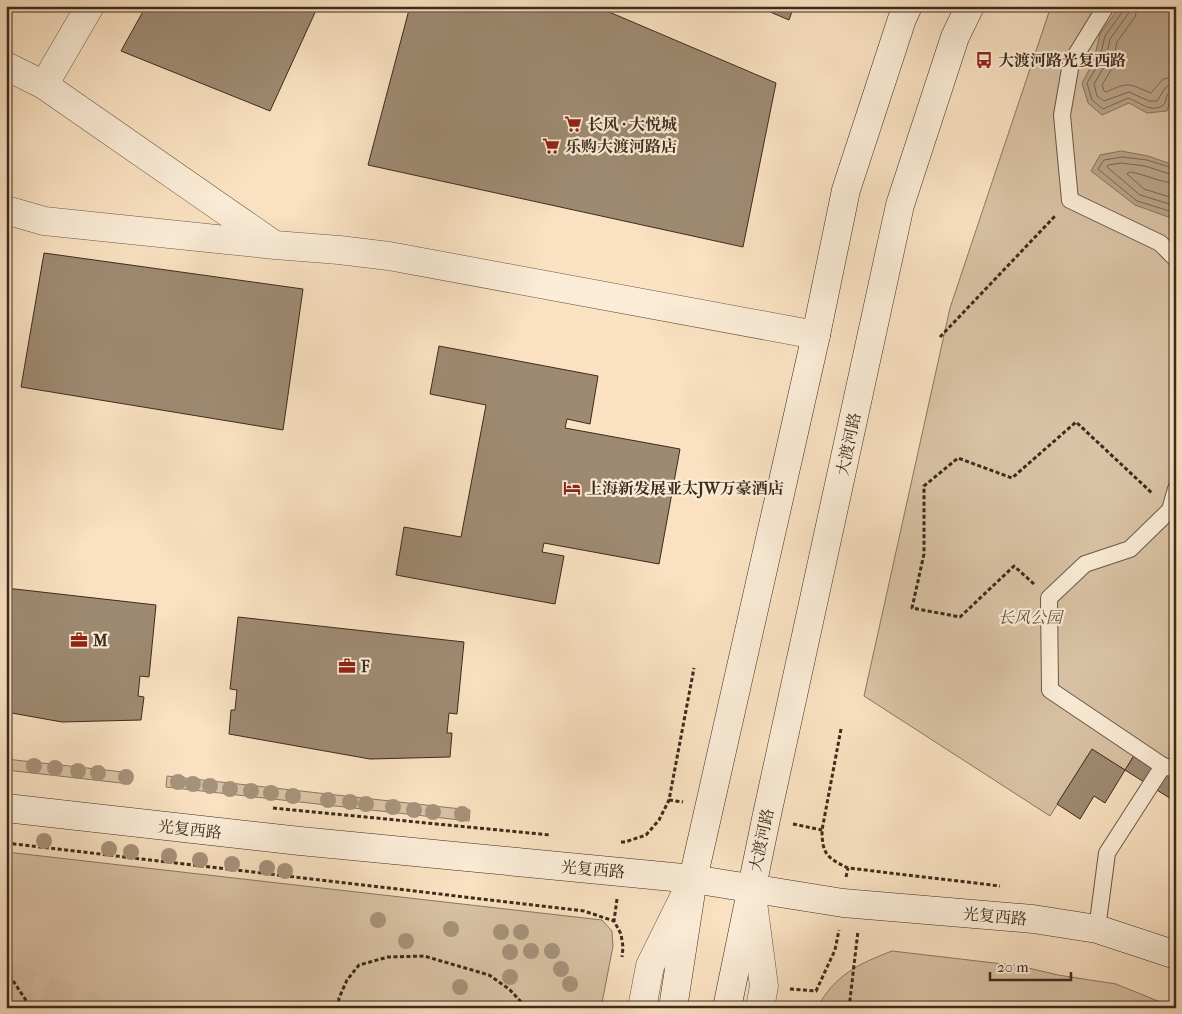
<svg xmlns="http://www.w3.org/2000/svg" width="1182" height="1014" font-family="'IM FELL French Canon','Noto Serif SC',serif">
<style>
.green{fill:#d9c2a5;stroke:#8a7661}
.water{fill:#b9a389;stroke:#87735e}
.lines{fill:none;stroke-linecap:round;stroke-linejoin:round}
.shore{stroke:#7a6753;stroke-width:1}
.building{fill:#9e8a72;stroke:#3c2b1d}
.highway-tunnel{stroke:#d3bda0;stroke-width:28;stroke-dasharray:28 14;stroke-linecap:butt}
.lane-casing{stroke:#6b5846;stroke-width:18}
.street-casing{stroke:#6b5846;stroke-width:29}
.secondary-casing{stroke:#3c2b1d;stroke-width:29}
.path{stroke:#3c2b1d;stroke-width:3;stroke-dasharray:4 2.5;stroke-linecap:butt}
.lane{stroke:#fbecd7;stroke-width:16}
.street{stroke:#fbecd7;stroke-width:28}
.secondary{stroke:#fbecd7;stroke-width:28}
.tree{fill:#a6927a}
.labels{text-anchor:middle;stroke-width:4.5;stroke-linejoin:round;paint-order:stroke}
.poi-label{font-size:16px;font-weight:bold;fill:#3c2b1d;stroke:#fbecd7;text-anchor:start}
.street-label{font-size:16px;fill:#3c2b1d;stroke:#fbecd7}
.park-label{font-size:16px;font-style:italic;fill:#63513f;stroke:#fbecd7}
</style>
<rect width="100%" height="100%" fill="#f9e1c1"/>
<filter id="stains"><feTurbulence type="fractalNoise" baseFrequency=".004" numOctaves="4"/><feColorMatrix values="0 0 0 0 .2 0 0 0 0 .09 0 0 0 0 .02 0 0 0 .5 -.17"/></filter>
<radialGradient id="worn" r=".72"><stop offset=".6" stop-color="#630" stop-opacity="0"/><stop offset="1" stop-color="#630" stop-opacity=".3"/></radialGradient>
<g class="green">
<polygon points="1051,6 1176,6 1176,779 1135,754 1125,770 1092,750 1050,816 864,696 950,308"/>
<polygon points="6,759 132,773 130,784 6,770"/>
<polygon points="167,776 470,810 469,821 166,787"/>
<polygon points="6,852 602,920 612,931 613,946 601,1008 6,1008"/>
<path d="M892,951L1020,966L1058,975L1116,984L1175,1008H817C835,975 858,964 892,951Z"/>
</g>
<g class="water">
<polygon points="1120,6 1171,6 1176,9 1176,93 1171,98 1167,111 1147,113 1129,103 1102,115 1088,103 1082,83 1093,63 1100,34"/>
<polygon points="1121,151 1148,156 1174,165 1176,164 1176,218 1171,218 1135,205 1091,171 1100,155"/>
</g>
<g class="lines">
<g class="shore">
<path d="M1124,6L1123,11L1105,36L1098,65L1087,83L1092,100L1103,109L1128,98C1138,101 1150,113 1162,106C1169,103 1162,91 1176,90"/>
<path d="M1130,6L1128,14L1110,39L1104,67L1094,84L1097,96L1104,101L1129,92L1149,101H1157C1163,93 1164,84 1176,83"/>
<path d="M1138,6L1135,17L1117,42L1111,70L1102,85L1104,91L1106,92C1131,81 1128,84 1151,93L1163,79L1176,76"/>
<polyline points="1176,169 1147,160 1122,157 1104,160 1098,169 1137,201 1176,213"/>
<polyline points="1176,176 1145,166 1121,163 1108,165 1107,167 1140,195 1176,206"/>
<path d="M1176,183C1160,183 1145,174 1130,172L1127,174L1144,189L1176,199"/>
</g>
</g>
<g class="building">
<polygon points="146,6 318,6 270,111 121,51"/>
<polygon points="410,6 595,6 776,83 743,247 368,165"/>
<polygon points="756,6 794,6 789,20"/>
<polygon points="44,253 303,289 283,430 21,387"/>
<polygon points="439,346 598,376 590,424 567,419 565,428 680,449 659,564 544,543 542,552 564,556 555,604 396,575 404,527 461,537 486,405 430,394"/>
<polygon points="6,588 156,605 149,677 140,676 138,696 144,697 141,720 62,722 6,712"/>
<polygon points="238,617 464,642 457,714 449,713 447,733 452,733 450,757 370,759 229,734 231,710 235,710 237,690 230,689"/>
<polygon points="1092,749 1125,770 1105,803 1094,796 1080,819 1057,804"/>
<polygon points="1135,754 1176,779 1176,802 1125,770"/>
</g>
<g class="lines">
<g class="highway-tunnel">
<polyline points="6,975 96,1008"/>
<polyline points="6,999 31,1008"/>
</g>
<g class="lane-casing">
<g id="lane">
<polyline points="1106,6 1071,63 1062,115 1070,200 1160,243 1176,259"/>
<polyline points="1163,766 1050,690 1049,598 1085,564 1130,549 1170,510 1176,489"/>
<polyline points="1097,929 1107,853 1163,766 1176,769"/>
</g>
</g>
<g class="street-casing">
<g id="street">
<polyline points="6,66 44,85 273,244"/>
<polyline points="44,85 90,6"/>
<polyline points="6,210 44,221 275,245 339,250 389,256 816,335"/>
<polyline points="752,895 764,986 760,1008"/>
<polyline points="642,1008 650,966 689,887"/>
</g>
</g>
<g class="secondary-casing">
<g id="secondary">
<polyline points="6,808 300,841 693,879 843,903 1033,919 1097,929 1176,955"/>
<polyline points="673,1008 693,879 816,335 846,190 902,19 908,6"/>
<polyline points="727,1008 766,819 900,205 955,37 970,6"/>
</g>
</g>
<g class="path">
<polyline points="940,337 1056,215"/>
<polyline points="1034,584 1014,566 960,617 912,608 924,554 924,486 958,458 1012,478 1076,422 1153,494"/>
<path d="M841,729L822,830C822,854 827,858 848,868L1000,886"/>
<polyline points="669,800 683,802"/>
<polyline points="273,808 550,835"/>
<polyline points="793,824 822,830"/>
<polyline points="621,842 625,842 646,835 659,820 669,800 694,668"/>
<polyline points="6,843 584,911 614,921"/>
<polyline points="846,877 848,868"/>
<polyline points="617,899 614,921 621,934 623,947 622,957"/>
<polyline points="6,970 31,1008"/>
<polyline points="790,989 816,991 835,950 839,930"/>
<polyline points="338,1008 339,998 347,980 359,965 388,957 424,956 489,975 509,989 524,1005 525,1008"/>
<polyline points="849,1008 858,931"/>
</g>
<use href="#lane" class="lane"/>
<use href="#street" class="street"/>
<use href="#secondary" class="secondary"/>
</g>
<g class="tree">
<circle cx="34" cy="766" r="8"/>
<circle cx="55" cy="768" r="8"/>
<circle cx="78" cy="771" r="8"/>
<circle cx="98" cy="773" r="8"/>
<circle cx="126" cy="777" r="8"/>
<circle cx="178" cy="782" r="8"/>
<circle cx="193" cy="784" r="8"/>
<circle cx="210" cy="786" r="8"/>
<circle cx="230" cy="789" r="8"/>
<circle cx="251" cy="791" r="8"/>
<circle cx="271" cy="793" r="8"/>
<circle cx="293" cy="796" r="8"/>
<circle cx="328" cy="800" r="8"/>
<circle cx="350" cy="802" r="8"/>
<circle cx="366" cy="804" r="8"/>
<circle cx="393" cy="807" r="8"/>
<circle cx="414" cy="810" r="8"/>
<circle cx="433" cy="812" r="8"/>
<circle cx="462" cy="814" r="8"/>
<circle cx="44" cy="841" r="8"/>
<circle cx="109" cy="849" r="8"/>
<circle cx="131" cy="852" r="8"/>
<circle cx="169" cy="856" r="8"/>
<circle cx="200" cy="860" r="8"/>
<circle cx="232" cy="864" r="8"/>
<circle cx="267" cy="868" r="8"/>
<circle cx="285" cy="871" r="8"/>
<circle cx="378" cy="920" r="8"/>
<circle cx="451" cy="929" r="8"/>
<circle cx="501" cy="932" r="8"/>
<circle cx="521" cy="932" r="8"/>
<circle cx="406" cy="941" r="8"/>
<circle cx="531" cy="951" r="8"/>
<circle cx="552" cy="951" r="8"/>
<circle cx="510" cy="952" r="8"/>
<circle cx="561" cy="969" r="8"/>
<circle cx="510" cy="977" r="8"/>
<circle cx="570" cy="984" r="8"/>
<circle cx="460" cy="987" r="8"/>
</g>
<defs>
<g id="bus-bare" transform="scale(1.35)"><path d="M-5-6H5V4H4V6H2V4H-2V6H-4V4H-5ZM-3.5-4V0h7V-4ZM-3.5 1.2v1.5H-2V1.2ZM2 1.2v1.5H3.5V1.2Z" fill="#8f2418" stroke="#fbecd7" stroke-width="2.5" paint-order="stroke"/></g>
<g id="supermarket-bare" transform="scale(1.35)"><path d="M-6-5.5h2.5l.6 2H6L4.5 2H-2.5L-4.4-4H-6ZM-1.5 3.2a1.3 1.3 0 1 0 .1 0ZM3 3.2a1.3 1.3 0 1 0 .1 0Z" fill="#8f2418" stroke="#fbecd7" stroke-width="2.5" paint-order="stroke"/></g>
<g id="hotel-bare" transform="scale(1.35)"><path d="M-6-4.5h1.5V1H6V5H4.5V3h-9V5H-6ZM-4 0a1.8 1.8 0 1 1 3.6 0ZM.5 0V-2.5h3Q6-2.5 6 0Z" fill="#8f2418" stroke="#fbecd7" stroke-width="2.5" paint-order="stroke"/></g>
<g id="office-bare" transform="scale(1.35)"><path d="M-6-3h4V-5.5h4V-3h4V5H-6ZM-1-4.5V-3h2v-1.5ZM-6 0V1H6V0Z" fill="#8f2418" stroke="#fbecd7" stroke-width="2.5" paint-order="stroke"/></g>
</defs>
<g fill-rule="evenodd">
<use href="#bus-bare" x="984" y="60"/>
<use href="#supermarket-bare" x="573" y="124"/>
<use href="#supermarket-bare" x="551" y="146"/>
<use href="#hotel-bare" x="572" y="488"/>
<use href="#office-bare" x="79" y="640"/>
<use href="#office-bare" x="347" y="666"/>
</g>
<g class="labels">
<g class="poi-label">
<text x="998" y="66">大渡河路光复西路</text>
<text x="587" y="130">长风 · 大悦城</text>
<text x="565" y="152">乐购大渡河路店</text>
<text x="586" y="494">上海新发展亚太JW万豪酒店</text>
<text x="93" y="646">M</text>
<text x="361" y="672">F</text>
</g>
<g class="street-label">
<text transform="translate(848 444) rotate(-78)" y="6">大渡河路</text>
<text transform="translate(190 829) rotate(6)" y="6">光复西路</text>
<text transform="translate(761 840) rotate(-78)" y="6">大渡河路</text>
<text transform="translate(593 869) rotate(5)" y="6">光复西路</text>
<text transform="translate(995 916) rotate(5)" y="6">光复西路</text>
</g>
<g class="park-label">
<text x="1030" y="623">长风公园</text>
</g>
</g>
<rect width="1182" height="1014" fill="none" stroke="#f9e1c1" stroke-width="25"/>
<rect x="8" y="8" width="1167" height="999" fill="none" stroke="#3c2b1d" stroke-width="2.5"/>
<rect x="12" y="12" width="1157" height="989" fill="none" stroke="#3c2b1d"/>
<path d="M990 972v8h81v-8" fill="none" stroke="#3c2b1d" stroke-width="2.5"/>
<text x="997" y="972" font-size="15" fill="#3c2b1d" stroke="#fbecd7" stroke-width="4" paint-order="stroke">20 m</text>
<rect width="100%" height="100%" filter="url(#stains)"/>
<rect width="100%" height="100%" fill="url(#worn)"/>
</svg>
